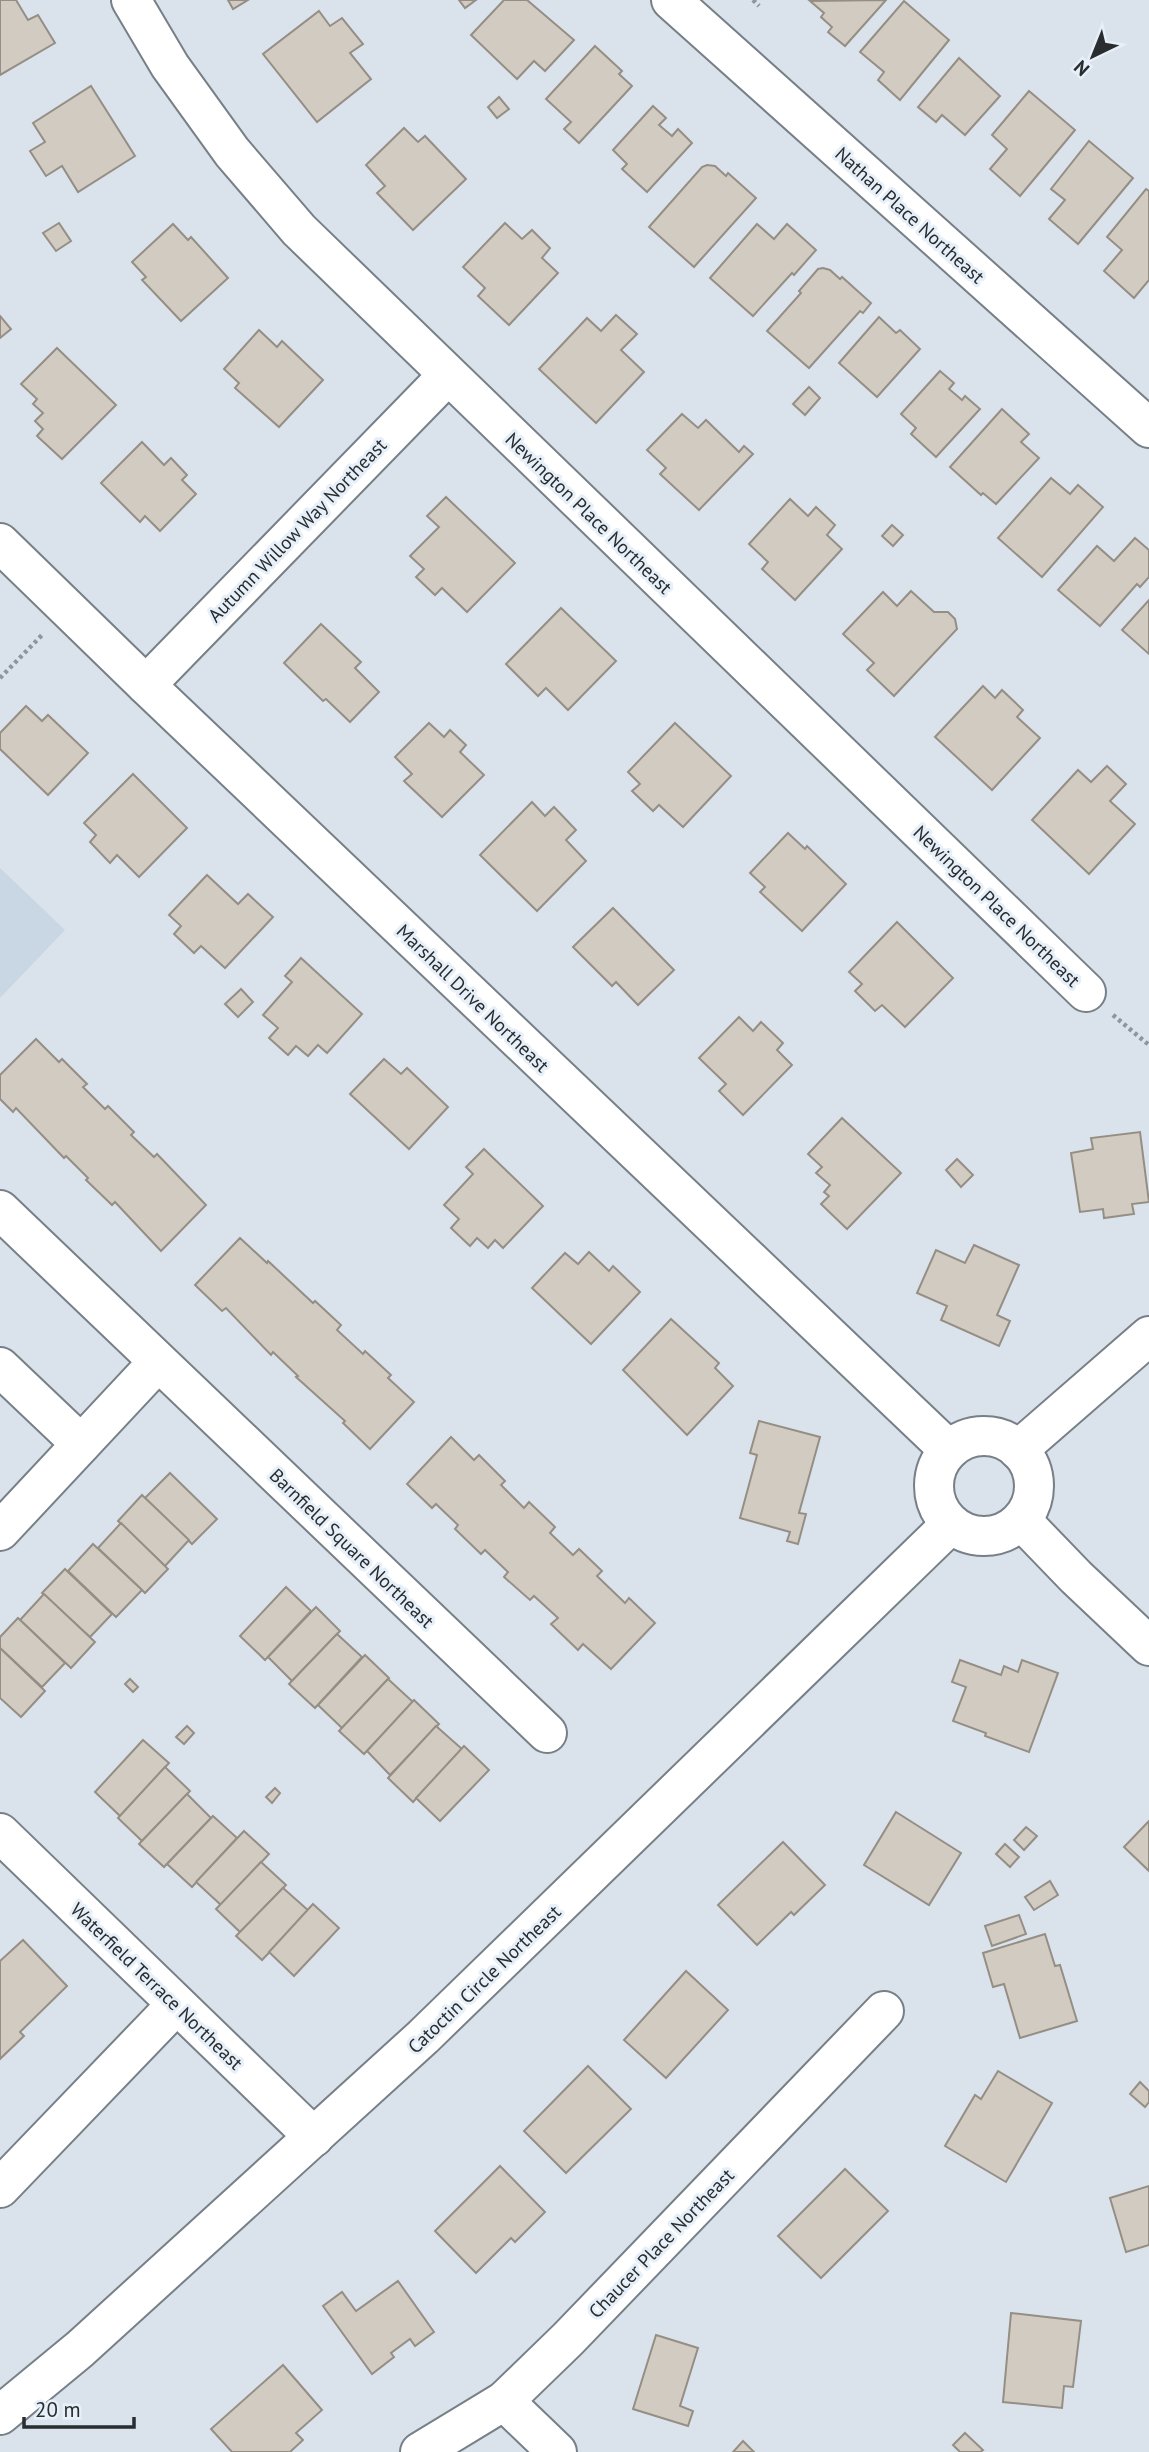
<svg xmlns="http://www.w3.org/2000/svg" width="1149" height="2452" font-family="'PT Sans',sans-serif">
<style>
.built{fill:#c9d7e5}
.building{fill:#d2cbc1;stroke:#958e85;stroke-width:2}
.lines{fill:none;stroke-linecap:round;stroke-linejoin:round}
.street-casing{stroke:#777f87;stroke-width:42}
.secondary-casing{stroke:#777f87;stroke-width:42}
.path{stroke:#8e959b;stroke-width:4.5;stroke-dasharray:3.5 3.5;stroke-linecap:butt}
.street{stroke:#fff;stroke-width:38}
.secondary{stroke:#fff;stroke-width:38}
.labels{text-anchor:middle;stroke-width:6;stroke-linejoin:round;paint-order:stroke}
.street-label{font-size:19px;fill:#292d30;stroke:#e7f0f9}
</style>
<rect width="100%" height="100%" fill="#dae3ec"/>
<polygon class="built" points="0,868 65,930 0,998"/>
<g class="building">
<polygon points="0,0 16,0 28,20 38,15 55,43 0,75"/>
<polygon points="228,0 248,0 233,9"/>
<polygon points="459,0 476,0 465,8"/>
<polygon points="504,0 527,0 574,40 545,71 534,61 517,79 471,35"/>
<polygon points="886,0 845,46 828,32 832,27 821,17 824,13 810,1"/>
<polygon points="904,1 949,40 900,100 878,80 884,72 860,52"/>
<polygon points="319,11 330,26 342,18 363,44 350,53 371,79 317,122 263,54"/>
<polygon points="595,46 622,71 619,74 632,86 579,143 564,129 571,122 546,99"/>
<polygon points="959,58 1000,96 965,135 942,115 936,122 918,107"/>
<polygon points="91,86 135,156 78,192 62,166 46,176 30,151 45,142 33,123"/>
<polygon points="1029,91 1075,130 1020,196 990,169 1007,149 992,135"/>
<polygon points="499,97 509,109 497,118 488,107"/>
<polygon points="653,106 666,118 659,125 672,136 678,129 692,143 647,192 622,169 627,164 613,150"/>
<polygon points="404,128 418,142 425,136 466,179 413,230 377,193 385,186 366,165"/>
<polygon points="1089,141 1133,178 1078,244 1049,219 1065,200 1051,189"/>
<polygon points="707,165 715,166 726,176 728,173 756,198 694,267 649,227 702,167"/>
<polygon points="1146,189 1149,191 1149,280 1134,298 1104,271 1122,250 1107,237"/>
<polygon points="59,223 71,241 56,251 43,233"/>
<polygon points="505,223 522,239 532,230 550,248 542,258 558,273 509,325 478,296 485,288 463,267"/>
<polygon points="173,224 188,240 191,237 228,278 181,321 142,280 146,277 132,262"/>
<polygon points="757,224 774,239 787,224 816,250 794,275 792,273 753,316 710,278"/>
<polygon points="823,268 830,270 840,279 842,277 871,303 863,313 860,311 809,368 767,331 801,293 799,291 818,269"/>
<polygon points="616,315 637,334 621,350 644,372 596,423 539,369 587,318 601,331"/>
<polygon points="0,316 11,329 0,338"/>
<polygon points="879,317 896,333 900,330 920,349 877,397 839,363"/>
<polygon points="259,330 277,347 282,341 323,380 279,427 235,388 239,383 224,369"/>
<polygon points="57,348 116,405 62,459 37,436 43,429 35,421 43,413 33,404 37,399 21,384"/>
<polygon points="940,371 954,383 949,389 962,400 965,396 980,409 936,457 911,434 916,428 901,414"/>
<polygon points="809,387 820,398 805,415 793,404"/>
<polygon points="1002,409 1029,434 1021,442 1039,458 996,504 983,493 981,495 950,467"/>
<polygon points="682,414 698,428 706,420 739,452 744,446 753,454 699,510 660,474 666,468 647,450"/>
<polygon points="142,442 164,465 171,458 187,475 182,480 196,494 160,531 145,516 140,522 101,483"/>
<polygon points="1051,478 1070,494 1078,485 1103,507 1042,577 998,538"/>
<polygon points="446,497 515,563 467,612 442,588 435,595 416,577 424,569 410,556 439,527 427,516"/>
<polygon points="790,499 808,516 816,507 835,525 827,535 842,549 795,600 762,569 768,562 749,544"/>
<polygon points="892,525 903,535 893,546 882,536"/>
<polygon points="1135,538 1149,550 1149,577 1140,587 1137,584 1100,626 1058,590 1097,546 1114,561"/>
<polygon points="911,591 934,612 948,612 955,619 957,629 894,696 867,670 874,663 843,634 883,592 897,606"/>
<polygon points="1149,600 1149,654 1122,630"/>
<polygon points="561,608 616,661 568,710 546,688 538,696 506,664"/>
<polygon points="321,624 361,662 355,668 379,692 350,722 326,699 323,701 284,663"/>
<polygon points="983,686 995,698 1002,690 1023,710 1017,717 1040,738 992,790 935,737"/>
<polygon points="26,706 42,721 48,715 88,753 48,795 0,749 0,733"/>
<polygon points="429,723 444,737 450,730 466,745 460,752 484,775 442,817 404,781 412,774 395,757"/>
<polygon points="675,723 731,776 683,827 659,805 653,811 632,791 640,784 628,772"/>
<polygon points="1107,766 1126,784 1110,801 1135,824 1089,874 1032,820 1078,770 1091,782"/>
<polygon points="133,774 187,828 139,877 117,855 110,863 90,842 96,835 84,823"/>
<polygon points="532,802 545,816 554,807 576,830 566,840 586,861 537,911 480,855"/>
<polygon points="788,833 805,849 807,846 846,884 802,931 760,892 765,887 750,873"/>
<polygon points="207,875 238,904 248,894 273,917 225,968 201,946 194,953 174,934 181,926 169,915"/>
<polygon points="613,908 674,970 638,1005 616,982 612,986 573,947"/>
<polygon points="897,922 953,978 905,1027 882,1005 875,1011 855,991 862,984 849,972"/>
<polygon points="301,958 362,1014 327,1053 318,1045 308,1056 296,1046 288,1055 269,1038 278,1028 263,1015 292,982 285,976"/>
<polygon points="241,989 253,1002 238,1017 225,1004"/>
<polygon points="739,1017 753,1031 761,1022 783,1043 777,1050 792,1065 743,1115 719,1091 726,1084 699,1058"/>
<polygon points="36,1039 59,1062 62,1059 87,1084 83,1087 105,1109 108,1106 134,1132 131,1135 154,1157 157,1154 206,1205 161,1251 115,1202 112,1205 86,1180 88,1178 66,1156 64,1158 16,1108 13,1112 0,1099 0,1075"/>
<polygon points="384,1059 401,1074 407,1068 448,1107 409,1149 350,1094"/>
<polygon points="842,1118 901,1173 847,1229 821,1204 829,1196 824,1192 830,1185 816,1173 822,1167 808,1154"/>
<polygon points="1140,1132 1149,1202 1132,1204 1134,1214 1104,1218 1103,1209 1080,1212 1071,1153 1093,1149 1091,1138"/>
<polygon points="484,1149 543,1206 503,1248 495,1240 488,1248 477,1238 470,1246 451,1228 459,1219 444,1205 473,1174 466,1167"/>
<polygon points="957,1159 973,1175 961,1187 946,1170"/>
<polygon points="240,1238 267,1263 268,1261 313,1303 315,1301 341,1325 337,1330 363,1354 365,1351 391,1375 388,1378 414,1402 370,1449 343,1423 345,1421 296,1377 298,1376 273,1352 271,1355 226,1308 222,1311 195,1285"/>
<polygon points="974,1245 1019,1265 997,1315 1010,1321 999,1346 941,1320 947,1306 917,1293 936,1250 965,1263"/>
<polygon points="589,1252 609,1271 613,1266 640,1292 591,1344 532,1288 565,1253 578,1264"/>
<polygon points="671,1319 719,1363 715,1368 733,1386 687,1435 623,1370"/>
<polygon points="759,1421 820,1437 799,1513 806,1514 798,1544 787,1541 790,1532 740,1518 757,1455 750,1453"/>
<polygon points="451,1437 474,1460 479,1455 505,1481 501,1485 524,1508 529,1502 555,1527 550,1533 573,1555 579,1549 602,1571 597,1576 625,1603 629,1598 655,1623 611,1669 583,1644 578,1650 551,1624 558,1618 534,1596 530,1600 504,1577 508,1572 485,1550 481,1554 455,1529 458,1525 436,1504 432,1508 407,1484"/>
<polygon points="170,1473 217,1519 192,1544 145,1498"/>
<polygon points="142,1495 189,1540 165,1566 118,1521"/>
<polygon points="121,1523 168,1569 145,1593 98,1548"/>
<polygon points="93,1544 142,1590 116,1617 68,1571"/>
<polygon points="65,1569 112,1614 90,1637 42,1593"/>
<polygon points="286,1587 311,1611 265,1660 240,1636"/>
<polygon points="44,1594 95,1642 71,1668 20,1620"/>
<polygon points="316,1607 340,1631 292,1681 268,1657"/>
<polygon points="18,1618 65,1663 42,1687 0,1648 0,1637"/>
<polygon points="337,1634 362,1657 315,1708 289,1684"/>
<polygon points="0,1648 45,1691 21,1717 0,1698"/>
<polygon points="365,1655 389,1678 342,1728 318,1705"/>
<polygon points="960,1660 1001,1675 1004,1666 1018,1672 1022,1660 1058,1673 1029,1752 985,1736 986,1733 953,1721 966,1687 952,1682"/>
<polygon points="130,1679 138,1687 133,1692 125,1684"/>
<polygon points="388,1679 413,1702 364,1754 339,1731"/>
<polygon points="414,1700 439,1724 390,1775 367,1751"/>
<polygon points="187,1726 194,1733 184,1744 176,1737"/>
<polygon points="436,1726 462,1749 413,1802 388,1778"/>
<polygon points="143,1740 169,1763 120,1816 95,1792"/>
<polygon points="464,1746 489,1770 440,1821 416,1798"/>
<polygon points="165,1767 190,1791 142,1841 118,1818"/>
<polygon points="275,1788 280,1793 272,1803 266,1797"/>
<polygon points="187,1794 211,1818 164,1867 139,1844"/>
<polygon points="896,1812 961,1853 929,1905 864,1865"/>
<polygon points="213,1816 237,1838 192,1887 167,1864"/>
<polygon points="1149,1821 1149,1871 1124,1847"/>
<polygon points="1026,1827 1037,1836 1024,1850 1014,1840"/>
<polygon points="244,1831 269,1854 221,1905 196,1882"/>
<polygon points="783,1842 825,1885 794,1915 791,1912 757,1945 718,1905"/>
<polygon points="1005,1844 1019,1857 1010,1867 996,1854"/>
<polygon points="261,1862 286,1885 240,1932 216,1909"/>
<polygon points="1050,1881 1058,1895 1034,1910 1025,1897"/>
<polygon points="283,1888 309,1911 262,1960 236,1936"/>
<polygon points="313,1904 339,1928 294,1976 269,1952"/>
<polygon points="1019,1915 1026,1934 992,1946 985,1926"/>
<polygon points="1045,1934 1055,1966 1060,1965 1077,2021 1020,2038 1004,1984 993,1987 983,1953"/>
<polygon points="23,1940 67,1986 20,2032 24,2036 0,2059 0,1961"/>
<polygon points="686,1971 728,2010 666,2078 624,2040"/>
<polygon points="588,2066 631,2109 566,2173 524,2131"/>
<polygon points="998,2071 1052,2103 1006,2182 945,2146 975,2095 981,2099"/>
<polygon points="1140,2082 1149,2091 1149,2102 1145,2107 1130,2094"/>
<polygon points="500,2166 545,2212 515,2242 511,2238 476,2273 435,2231"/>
<polygon points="845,2169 888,2211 821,2278 778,2236"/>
<polygon points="1149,2186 1149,2245 1126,2252 1110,2198"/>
<polygon points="398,2281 434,2332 415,2346 410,2339 391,2353 394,2357 372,2374 323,2306 342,2292 356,2311"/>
<polygon points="1011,2313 1081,2321 1073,2387 1064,2386 1062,2408 1003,2402"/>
<polygon points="656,2335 698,2348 680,2406 693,2411 688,2426 633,2409"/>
<polygon points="283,2365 322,2410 296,2433 303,2440 290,2452 232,2452 211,2429"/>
<polygon points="965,2433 983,2450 980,2452 960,2452 953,2445"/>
<polygon points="743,2441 754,2452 733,2452"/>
</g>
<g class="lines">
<g class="street-casing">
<g id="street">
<polyline points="131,0 170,66 232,152 299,230 1086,992"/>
<polyline points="671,0 1149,428"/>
<polyline points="146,685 447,376"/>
<polyline points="0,1210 547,1733"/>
<polyline points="0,1367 81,1444"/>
<polyline points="1021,1520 1076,1577 1149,1646"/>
<polyline points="0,1531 158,1362"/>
<polyline points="0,1833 314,2137"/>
<polyline points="0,2188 176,2005"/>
<polyline points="504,2401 557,2452"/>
<polyline points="420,2452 504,2401 568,2339 884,2011"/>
</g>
</g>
<g class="secondary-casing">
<g id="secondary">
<polyline points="0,543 146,685 949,1450"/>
<circle cx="984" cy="1486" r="50"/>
<polyline points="1018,1450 1149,1336"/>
<polyline points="0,2415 80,2349 423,2037 951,1524"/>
</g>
</g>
<g class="path">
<polyline points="753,0 759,6"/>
<polyline points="0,678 43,634"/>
<polyline points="1113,1015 1149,1045"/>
</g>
<use href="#street" class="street"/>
<use href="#secondary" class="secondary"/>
</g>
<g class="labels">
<g class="street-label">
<text transform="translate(910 215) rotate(42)" y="7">Nathan Place Northeast</text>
<text transform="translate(589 513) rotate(44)" y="7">Newington Place Northeast</text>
<text transform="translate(297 530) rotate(-46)" y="7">Autumn Willow Way Northeast</text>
<text transform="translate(997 906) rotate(44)" y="7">Newington Place Northeast</text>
<text transform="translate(473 998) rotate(44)" y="7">Marshall Drive Northeast</text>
<text transform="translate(352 1548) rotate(44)" y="7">Barnfield Square Northeast</text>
<text transform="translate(484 1979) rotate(-44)" y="7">Catoctin Circle Northeast</text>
<text transform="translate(157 1986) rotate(44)" y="7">Waterfield Terrace Northeast</text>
<text transform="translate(661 2243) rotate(-46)" y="7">Chaucer Place Northeast</text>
</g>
</g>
<g transform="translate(1093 56) rotate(223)" stroke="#e7f0f9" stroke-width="5" paint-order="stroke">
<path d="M0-5L12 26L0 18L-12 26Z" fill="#292d30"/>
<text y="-10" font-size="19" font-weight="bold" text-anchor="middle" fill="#292d30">N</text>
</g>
<path d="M24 2417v10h110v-10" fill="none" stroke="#292d30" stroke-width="3.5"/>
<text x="35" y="2417" font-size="21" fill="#292d30" stroke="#e7f0f9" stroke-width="5" paint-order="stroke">20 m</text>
</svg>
